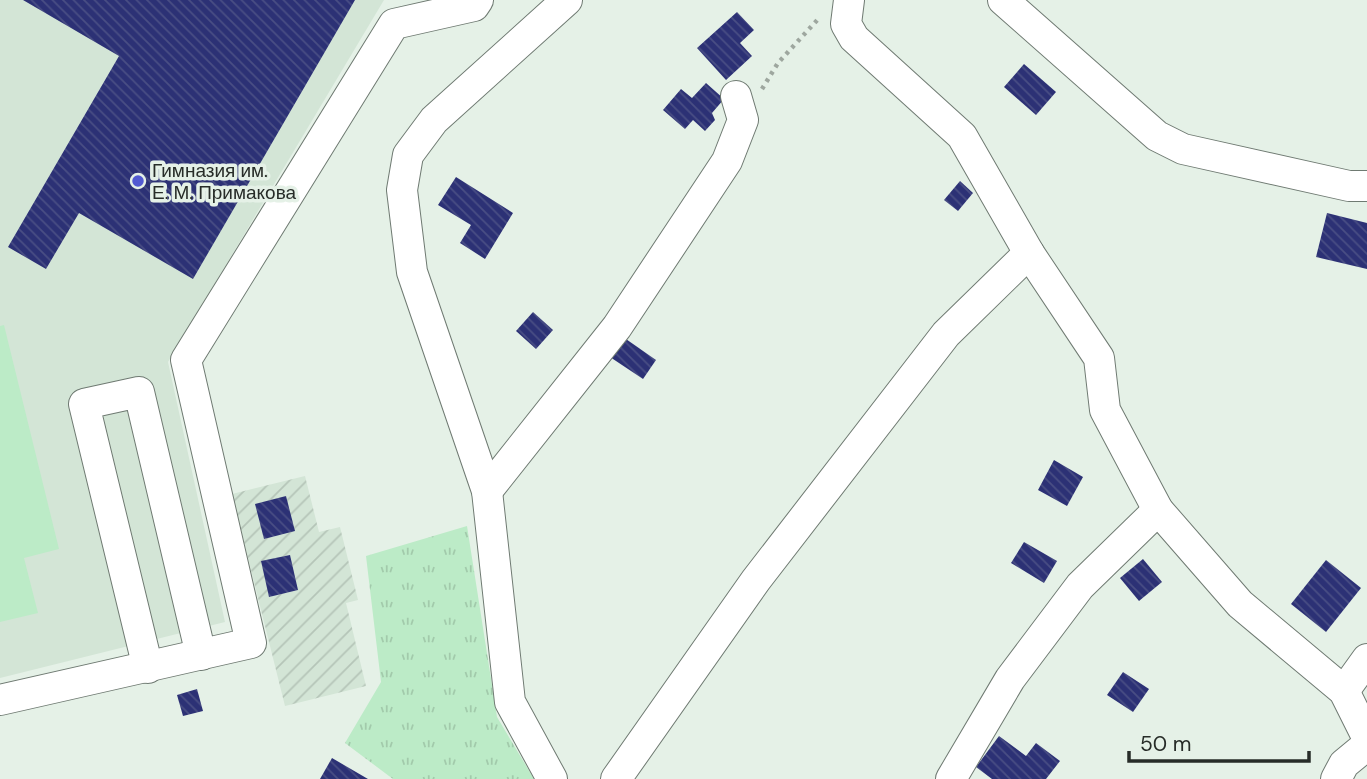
<svg xmlns="http://www.w3.org/2000/svg" width="1367" height="779" font-family="'DM Sans',sans-serif">
<style>
.built{fill:#d3e5d6}
.industrial{fill:url(#industrial-furrows)}
.grass{fill:url(#grass-tufts)}
.pitch{fill:#bcebc7}
.building{fill:url(#building-back-hatch)}
.lines{fill:none;stroke-linecap:round;stroke-linejoin:round}
.minor-casing{stroke:#6f7a72;stroke-width:32}
.path{stroke:#9ea79f;stroke-width:4.5;stroke-dasharray:3.5 5;stroke-linecap:butt}
.minor{stroke:#fff;stroke-width:30}
.poi-dot{fill:#525ad1;stroke:#e5f1e7;stroke-width:2.5}
.labels{text-anchor:middle;stroke-width:7;stroke-linejoin:round;paint-order:stroke}
.poi-label{font-size:19px;fill:#272c28;stroke:#e5f1e7;text-anchor:start}
</style>
<defs>
<pattern id="industrial-furrows" width="10" height="10" patternUnits="userSpaceOnUse" patternTransform="scale(1.75)"><rect width="10" height="10" fill="#d3e5d6"/><path d="M-1 1l2-2M0 10L10 0M9 11l2-2" fill="none" stroke="#b5c5b8"/></pattern>
<pattern id="grass-tufts" width="24" height="20" patternUnits="userSpaceOnUse" patternTransform="scale(1.75)"><rect width="24" height="20" fill="#bcebc7"/><path d="M3 7l-1-3M5 7V3M7 7l1-3M15 17l-1-3M17 17v-4M19 17l1-3" fill="none" stroke="#a2caab"/></pattern>
<pattern id="building-back-hatch" width="6" height="6" patternUnits="userSpaceOnUse" patternTransform="scale(1.75)"><rect width="6" height="6" fill="#2c3175"/><path d="M-1 5l2 2M0 0l6 6M5-1l2 2" fill="none" stroke="#494e84"/></pattern>
</defs>
<rect width="100%" height="100%" fill="#e5f1e7"/>
<polygon class="built" points="0,0 384,0 168,362 225,622 0,678"/>
<polygon class="industrial" points="305,476 319,532 340,527 358,600 346,603 366,686 285,706 232,494"/>
<polygon class="grass" points="467,526 497,717 534,779 393,779 345,743 381,682 366,556"/>
<polygon class="pitch" points="4,325 59,549 24,558 38,613 0,622 0,326"/>
<g class="building">
<polygon points="23,0 355,0 193,279 79,213 46,269 8,247 119,56"/>
<polygon points="737,12 754,30 740,43 752,56 726,80 697,48"/>
<polygon points="1024,64 1056,92 1036,115 1004,87"/>
<polygon points="706,83 724,99 712,113 715,120 705,131 693,120 685,129 663,110 681,89 692,98"/>
<polygon points="456,177 513,213 485,259 460,243 471,225 438,205"/>
<polygon points="960,181 973,193 958,211 944,200"/>
<polygon points="1327,213 1367,223 1367,269 1316,257"/>
<polygon points="533,312 553,330 536,349 516,331"/>
<polygon points="623,337 656,360 643,379 610,357"/>
<polygon points="1054,460 1083,477 1067,506 1038,490"/>
<polygon points="286,496 295,531 264,539 255,504"/>
<polygon points="1024,542 1057,561 1044,583 1011,563"/>
<polygon points="290,555 298,590 269,597 261,561"/>
<polygon points="1143,559 1162,582 1139,601 1120,578"/>
<polygon points="1326,560 1361,588 1326,632 1291,604"/>
<polygon points="1123,672 1149,689 1133,712 1107,695"/>
<polygon points="197,689 203,711 183,716 177,695"/>
<polygon points="999,736 1026,756 1036,743 1060,761 1046,779 992,779 976,767"/>
<polygon points="332,758 368,779 320,779"/>
</g>
<g class="lines">
<g class="minor-casing">
<g id="minor">
<polyline points="849,0 846,24 854,38 962,136 1029,253 1099,358 1105,410 1158,510 1240,604 1344,691 1367,737"/>
<polyline points="1003,0 1157,136 1183,149 1349,186 1367,186"/>
<polyline points="487,491 617,327 727,161 743,120 736,96"/>
<polyline points="148,668 84,404 139,392 201,655"/>
<polyline points="1344,691 1367,659"/>
<polyline points="0,700 251,643 186,360 394,24 474,6 478,0"/>
<polyline points="552,779 510,702 487,491 412,272 402,190 408,155 434,120 567,0"/>
<polyline points="616,779 756,580 946,334 1029,253"/>
<polyline points="951,779 1010,679 1080,586 1158,510"/>
<polyline points="1336,779 1344,764 1367,745"/>
</g>
</g>
<polyline class="path" points="762,89 778,63 820,17"/>
<use href="#minor" class="minor"/>
</g>
<circle class="poi-dot" cx="138" cy="181" r="7"/>
<g class="labels">
<g class="poi-label">
<text x="152" y="177">Гимназия им.<tspan x="152" dy="22">Е. М. Примакова</tspan></text>
</g>
</g>
<path d="M1129 751v10h180v-10" fill="none" stroke="#272c28" stroke-width="3.5"/>
<text x="1140" y="751" font-size="21" fill="#272c28" stroke="#e5f1e7" stroke-width="5" paint-order="stroke">50 m</text>
</svg>
